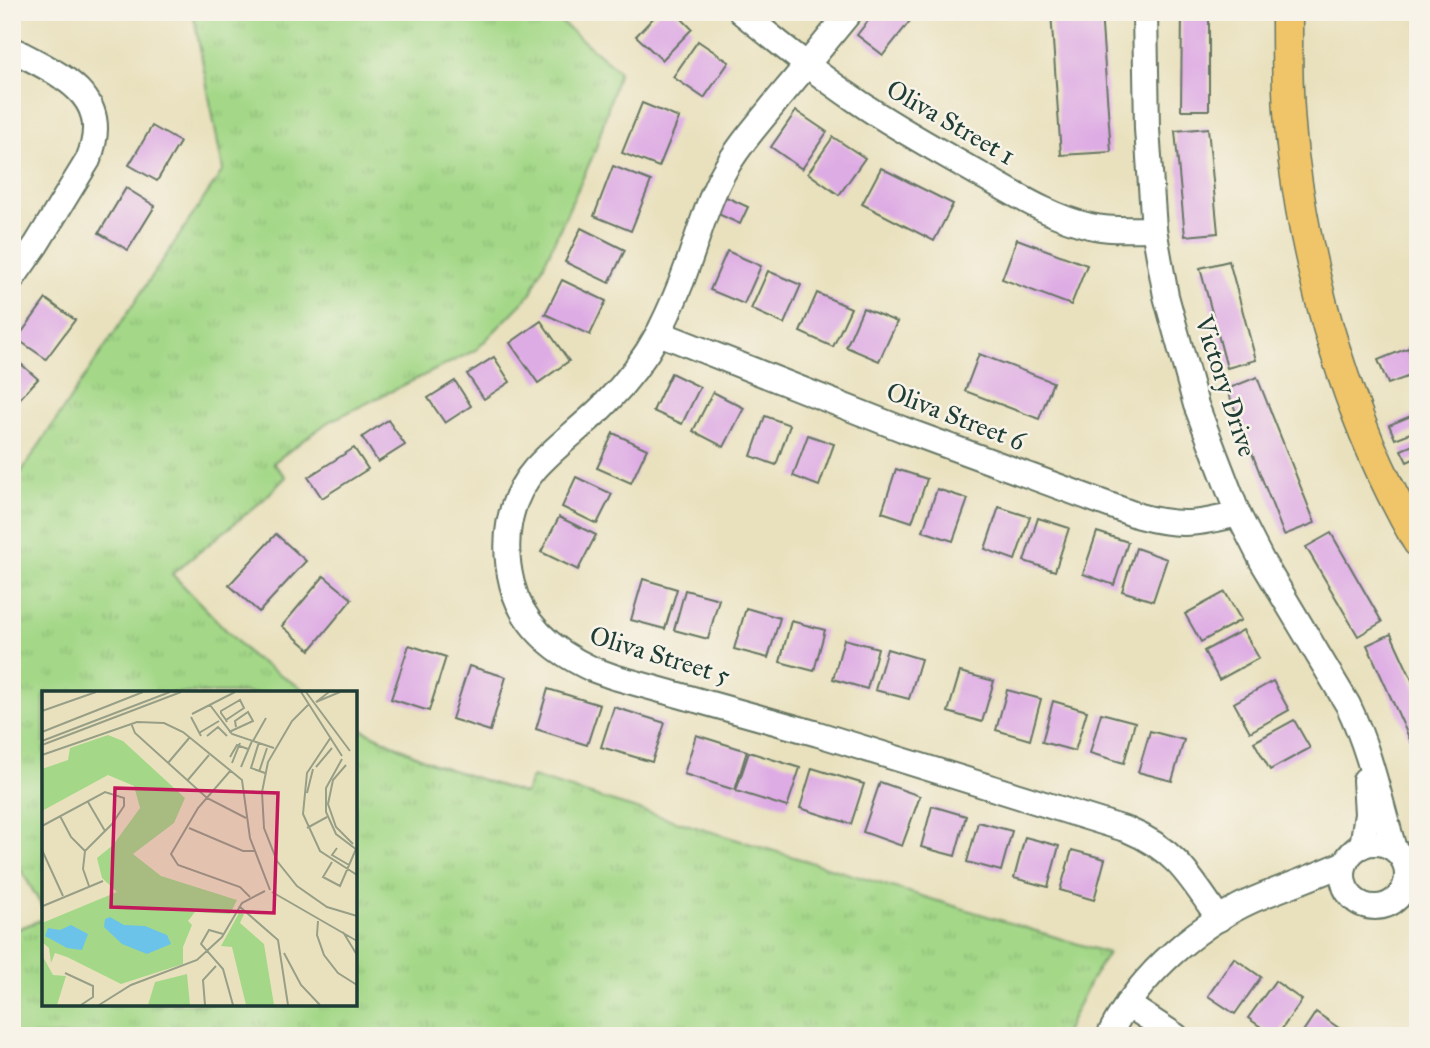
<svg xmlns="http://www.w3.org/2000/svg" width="1430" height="1048" font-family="'IM FELL Great Primer',serif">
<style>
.grass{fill:url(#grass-tufts);stroke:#628a5e;stroke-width:2}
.building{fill:#deace4}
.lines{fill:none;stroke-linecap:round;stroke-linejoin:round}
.minor-casing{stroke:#667664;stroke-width:28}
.major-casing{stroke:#667664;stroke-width:33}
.minor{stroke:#fff;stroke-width:24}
.major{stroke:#f0c469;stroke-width:30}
.labels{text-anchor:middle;stroke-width:5;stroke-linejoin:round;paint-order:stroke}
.street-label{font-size:26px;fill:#1f3d34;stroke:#f7f3e8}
.inset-road{fill:none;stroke:#989f87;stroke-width:2}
.view{fill:#c2185b;fill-opacity:0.15;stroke:#c2185b;stroke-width:3.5}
.inset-edge{fill:none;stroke:#1f3d34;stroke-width:3.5}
</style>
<defs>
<pattern id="grass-tufts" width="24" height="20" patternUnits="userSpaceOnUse" patternTransform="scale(1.75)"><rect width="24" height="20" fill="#a4d888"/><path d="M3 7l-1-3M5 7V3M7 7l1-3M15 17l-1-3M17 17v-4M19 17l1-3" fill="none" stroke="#8dba76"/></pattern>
</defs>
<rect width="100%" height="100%" fill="#f7f3e8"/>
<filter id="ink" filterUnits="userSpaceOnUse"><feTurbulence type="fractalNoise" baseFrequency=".0143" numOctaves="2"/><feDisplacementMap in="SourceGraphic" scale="14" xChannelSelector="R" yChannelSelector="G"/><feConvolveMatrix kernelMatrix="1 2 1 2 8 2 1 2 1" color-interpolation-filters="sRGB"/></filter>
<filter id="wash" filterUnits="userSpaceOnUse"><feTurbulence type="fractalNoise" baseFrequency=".00686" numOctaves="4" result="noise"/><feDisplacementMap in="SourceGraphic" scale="28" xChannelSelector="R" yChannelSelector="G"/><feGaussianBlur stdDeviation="1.57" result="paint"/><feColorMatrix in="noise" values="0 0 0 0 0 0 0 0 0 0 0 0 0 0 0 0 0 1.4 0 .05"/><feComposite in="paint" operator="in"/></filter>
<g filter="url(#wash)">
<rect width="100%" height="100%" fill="#e9e1be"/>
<g class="grass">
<polygon points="193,12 549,12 619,71 595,151 530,295 476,350 328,422 273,463 286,477 262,501 172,574 251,656 309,693 44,693 44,910 12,854 12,486 223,170"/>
<polygon points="355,726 434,764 525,794 532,777 1108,953 1091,980 1063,1036 12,1036 12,931 44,919 44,1004 355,1004"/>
</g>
<g id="blocks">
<g class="building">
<polygon points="659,12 675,12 692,29 662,60 636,36"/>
<polygon points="875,12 917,12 883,55 857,35"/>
<polygon points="1051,12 1101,12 1111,152 1061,155"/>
<polygon points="1182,12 1209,12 1209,110 1181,110"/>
<polygon points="698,41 729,62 704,98 673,77"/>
<polygon points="642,103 679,118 659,167 622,153"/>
<polygon points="796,111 827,132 802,169 771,147"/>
<polygon points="152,126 180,142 157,181 129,165"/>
<polygon points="1208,128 1218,233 1185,236 1175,131"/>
<polygon points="833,137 865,158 839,195 808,173"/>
<polygon points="613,166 651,181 631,231 594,216"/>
<polygon points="881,168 953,204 934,241 862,204"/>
<polygon points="126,188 155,206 128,250 99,233"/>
<polygon points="724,196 748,207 740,224 716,213"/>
<polygon points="581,228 625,250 609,283 565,262"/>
<polygon points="1017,239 1087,265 1071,305 1002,279"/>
<polygon points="727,251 761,266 744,304 710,290"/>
<polygon points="1229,261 1256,360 1227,368 1200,268"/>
<polygon points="768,271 801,285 784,324 751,309"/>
<polygon points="562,280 606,301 590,335 545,314"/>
<polygon points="817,293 851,308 833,347 800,332"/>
<polygon points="46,299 75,320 46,359 17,339"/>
<polygon points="863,308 897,322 879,361 846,347"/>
<polygon points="541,321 569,361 538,383 510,343"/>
<polygon points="1418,341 1418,367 1409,345"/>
<polygon points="1408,348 1418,373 1388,384 1378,360"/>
<polygon points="979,354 1053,382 1039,419 965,391"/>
<polygon points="12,356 38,379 12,407"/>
<polygon points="494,357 510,382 484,399 467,374"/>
<polygon points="671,373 700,387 682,424 653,411"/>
<polygon points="1257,377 1315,523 1284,535 1227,389"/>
<polygon points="455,381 471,406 445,423 428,398"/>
<polygon points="713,392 744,408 724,447 693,431"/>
<polygon points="1418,413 1418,430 1395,439 1389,425"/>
<polygon points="765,416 790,425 776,465 751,456"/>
<polygon points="388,420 405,445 378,462 362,437"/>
<polygon points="613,433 647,449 631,483 597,468"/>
<polygon points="808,435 834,444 819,486 793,476"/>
<polygon points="1418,443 1418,457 1407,462 1401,450"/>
<polygon points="354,448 368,469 322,498 308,477"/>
<polygon points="896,469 927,479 912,522 882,512"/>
<polygon points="576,477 612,494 597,524 562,507"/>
<polygon points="937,489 968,499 953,541 923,531"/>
<polygon points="999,507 1030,517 1015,560 985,549"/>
<polygon points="559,517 596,535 578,570 541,552"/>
<polygon points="1038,518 1069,528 1055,571 1024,561"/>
<polygon points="1097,532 1128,542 1114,585 1083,574"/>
<polygon points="1331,533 1382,622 1358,636 1306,547"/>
<polygon points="276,534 306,561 259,612 229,585"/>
<polygon points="1136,548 1167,559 1153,601 1122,591"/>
<polygon points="324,576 352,599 310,650 282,626"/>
<polygon points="643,579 677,589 665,629 631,620"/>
<polygon points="685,590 719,599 708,639 674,630"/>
<polygon points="1225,592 1241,620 1201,642 1185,614"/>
<polygon points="746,608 780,618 768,658 734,649"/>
<polygon points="791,621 825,630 814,671 780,662"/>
<polygon points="1243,630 1259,658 1219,680 1204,651"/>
<polygon points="1391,634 1418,693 1418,739 1411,742 1367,645"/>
<polygon points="844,639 878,648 867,689 833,679"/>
<polygon points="409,645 446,657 429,711 391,699"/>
<polygon points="887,649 921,659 909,699 875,690"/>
<polygon points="469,666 506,677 490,731 452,719"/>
<polygon points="960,672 994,681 982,722 948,712"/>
<polygon points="1273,681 1289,710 1250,732 1234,703"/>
<polygon points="548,689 600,705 587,745 536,729"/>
<polygon points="1007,690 1041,699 1030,740 996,730"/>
<polygon points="1053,701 1087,711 1075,751 1042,742"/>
<polygon points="614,707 665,723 652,762 601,747"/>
<polygon points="1101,713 1135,722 1124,763 1090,753"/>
<polygon points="1294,720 1310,748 1270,770 1254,742"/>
<polygon points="1150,731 1184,740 1172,781 1138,772"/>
<polygon points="696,735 747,751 735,790 684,774"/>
<polygon points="749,752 800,768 787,807 736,791"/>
<polygon points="812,768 864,784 851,824 800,808"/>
<polygon points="880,782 920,796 902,846 863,832"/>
<polygon points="932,806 966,816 955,856 921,847"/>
<polygon points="978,822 1012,831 1001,871 967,862"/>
<polygon points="1025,837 1059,846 1048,887 1014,878"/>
<polygon points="1072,850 1105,859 1094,900 1060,890"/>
<polygon points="1234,958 1261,977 1235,1014 1208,996"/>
<polygon points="1275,981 1302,1000 1277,1036 1274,1036 1248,1018"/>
<polygon points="1316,1012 1343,1031 1340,1036 1300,1036"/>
</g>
</g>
</g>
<g filter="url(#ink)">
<use href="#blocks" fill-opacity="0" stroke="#667664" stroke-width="2"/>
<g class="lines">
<g class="minor-casing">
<g id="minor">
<path d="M741,12C780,44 818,75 860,103C898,129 939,151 979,174C1015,194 1050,217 1090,226C1111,231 1132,229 1154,229"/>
<path d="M850,12C826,41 803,70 779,98C759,123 737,147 722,175C707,203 699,234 688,264C680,287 670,310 659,332C645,358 626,383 605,404C583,427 556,445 535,469C507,501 502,544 512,584C522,625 555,652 592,669L614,677L818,734L1128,830C1176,850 1191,878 1219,919"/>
<path d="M1145,12L1147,129L1154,229L1166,296L1196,405L1238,514L1262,561L1348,705C1370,751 1380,801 1394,849"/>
<path d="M12,49C59,75 115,94 88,160L36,245L12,279"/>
<path d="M659,333L902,429L1139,516C1178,527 1200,524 1238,514"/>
<circle cx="1375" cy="875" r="32"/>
<polyline points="1362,846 1367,814 1365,780"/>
<polyline points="1127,1004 1176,1036"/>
<path d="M1109,1036C1138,975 1203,919 1265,895C1293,884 1318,875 1345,863"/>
</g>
</g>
<g class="major-casing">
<path id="major" d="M1287,12C1287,60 1287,108 1293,155C1310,288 1350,425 1418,542"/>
</g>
<use href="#minor" class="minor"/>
<use href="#major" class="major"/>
</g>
</g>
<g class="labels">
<g class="street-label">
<text transform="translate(951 122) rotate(30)" y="9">Oliva Street 1</text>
<text transform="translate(1226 386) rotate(72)" y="9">Victory Drive</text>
<text transform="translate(956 416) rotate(21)" y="9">Oliva Street 6</text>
<text transform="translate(660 655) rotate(17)" y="9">Oliva Street 5</text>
</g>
</g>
<g transform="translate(42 691)">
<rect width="315" height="315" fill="#e9e1be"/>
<path d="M66,44L81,50L143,107L132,132L91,163L119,185L195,209L188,223L153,221L146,230L150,234L141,256V273L79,293L25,266L13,262L9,272L7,257L0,251V232L75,201L60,187L55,167L71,154L98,117L92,95L66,84L0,120V78L26,69L28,57ZM197,222L202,223L198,232L222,253L232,314H204L190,256L179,255ZM0,264L11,284L24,285L15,314H0ZM145,283L148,314H106L113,291Z" fill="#a4d888"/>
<path d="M68,226L82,234L103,235L125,244L129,253L105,263L80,253L62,236L63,228ZM29,234L46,243L40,259L25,257L3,245L6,237L18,239Z" fill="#6cc3e9"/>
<path class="inset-road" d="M259,1L300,65M264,1L308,60M287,1L274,11L298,1M267,13L250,30L226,71L220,101L222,137L235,170L255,195L285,216L315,225M168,14L190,43L232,57M0,20L54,1M150,23L193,1M149,26L159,45M184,29L202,17L198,9L179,20V22L184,29L185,31M89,32L93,42L165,107L204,127M0,41L101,1M187,41L211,30L206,21L193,30L194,36M157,42L177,30M165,45L176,36L185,45M289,46L265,82L261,123L278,160L315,184M0,50L128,1M211,50L224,27M217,51L209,77L223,82M0,54L139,1M0,64L95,31L122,32L141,41L200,89L208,147L228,199M188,66L195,54L206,58M300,68L284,97V121L294,143L315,159M126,72L148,46M190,72L198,52M304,74L291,89L286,113L294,136L311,153M199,76L210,50M274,76L290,57M189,79L156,117L129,163L136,174L198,196L208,206M217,81L225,57M145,90L167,64M265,102L271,78M46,111L63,140M18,125L29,146L43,160M0,135L63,101L82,107V115L70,133L43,160L41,178L47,195M147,137L201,160H212M265,137L285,126M295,157L290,164L307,174M0,159L21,205M290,171L281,186L298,195L314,158M230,201L315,250M1,215L61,190M197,215L236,249L246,314M276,230L275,244L282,264L296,282L315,294M301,241L315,264M181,243L167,239L159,253L181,278L191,314M242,262L259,294L278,314M23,282L51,295V306L39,314M57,314L89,294L155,269L180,246L200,212L223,200M163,314L161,289L174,275"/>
<path class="view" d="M73,97L236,102L232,222L69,216Z"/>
<rect width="315" height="315" class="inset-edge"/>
</g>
<rect width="1430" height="1048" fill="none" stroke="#f7f3e8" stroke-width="42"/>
</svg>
